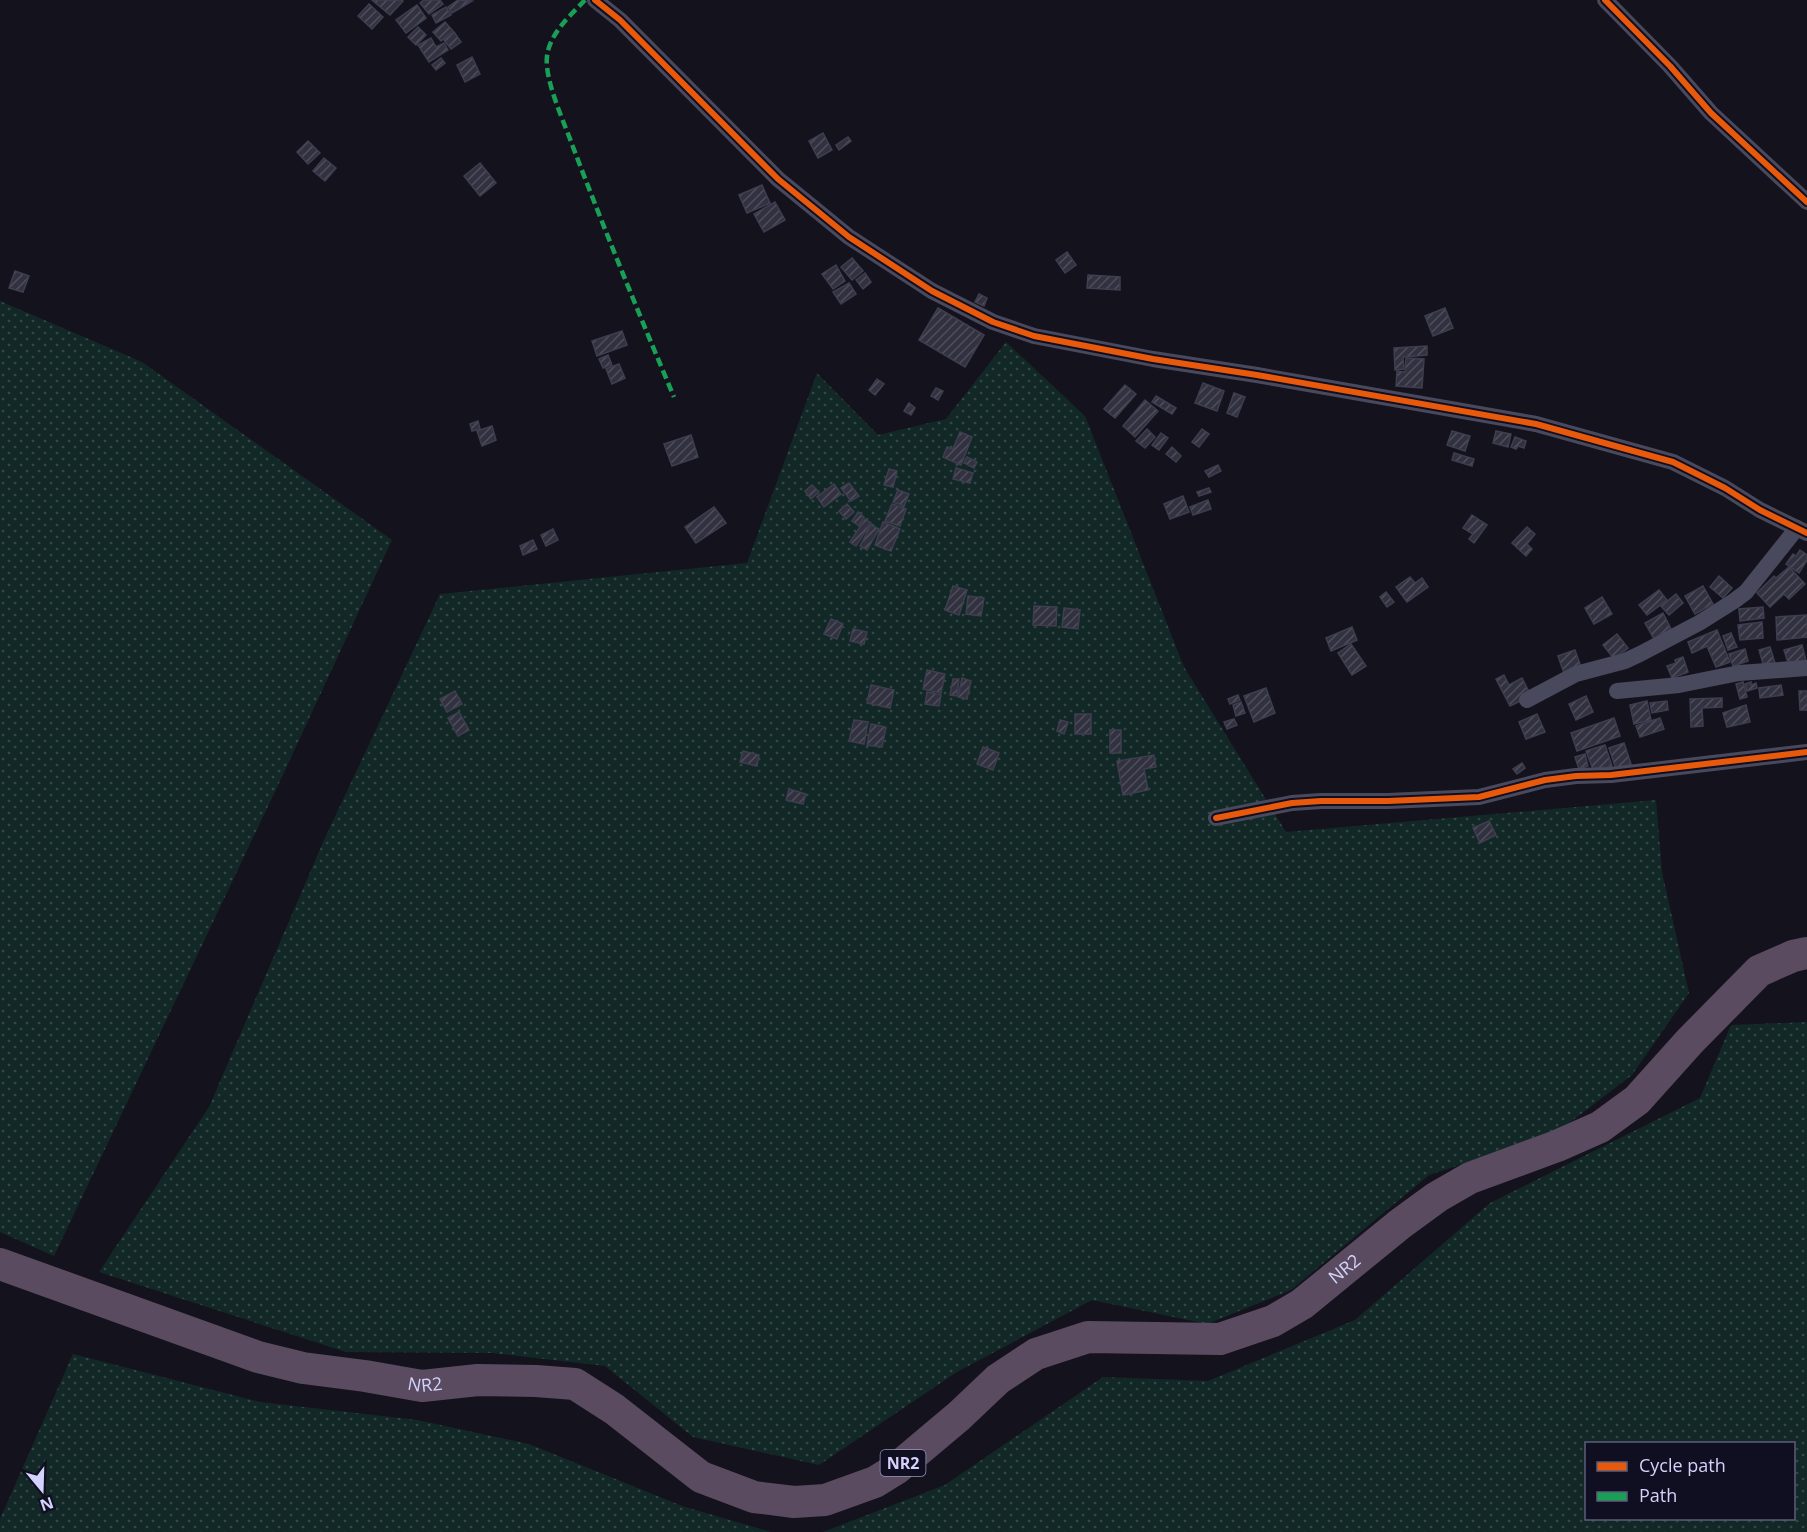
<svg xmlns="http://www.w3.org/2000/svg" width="1807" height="1532" font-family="'Open Sans',sans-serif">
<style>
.grass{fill:url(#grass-dots);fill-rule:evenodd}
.building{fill:url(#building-hatch);stroke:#3f3e50;stroke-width:1.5}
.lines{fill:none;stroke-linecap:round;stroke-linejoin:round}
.street{stroke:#49495d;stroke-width:16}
.highway{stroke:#5b4b60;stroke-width:32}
.quiet{stroke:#1a9f57;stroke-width:4.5;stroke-dasharray:9 4.5;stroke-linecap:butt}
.cycleway-casing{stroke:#100f21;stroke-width:10}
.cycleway{stroke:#e8590c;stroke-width:6}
.labels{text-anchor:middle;stroke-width:5;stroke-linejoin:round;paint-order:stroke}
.shield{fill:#100f21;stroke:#9898ba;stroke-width:1.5}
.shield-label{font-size:16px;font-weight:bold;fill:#d2d2fc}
.street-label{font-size:18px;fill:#d2d2fc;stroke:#100f21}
</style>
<defs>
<pattern id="grass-dots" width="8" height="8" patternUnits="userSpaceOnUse" patternTransform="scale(1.5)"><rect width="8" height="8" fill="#122826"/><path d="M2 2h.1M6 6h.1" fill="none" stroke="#344646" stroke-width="1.8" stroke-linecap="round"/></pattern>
<pattern id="building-hatch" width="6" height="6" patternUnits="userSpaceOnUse" patternTransform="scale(1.5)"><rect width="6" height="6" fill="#32313f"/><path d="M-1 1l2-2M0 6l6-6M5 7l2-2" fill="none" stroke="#4f4e5c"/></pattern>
</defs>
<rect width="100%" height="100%" fill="#14131d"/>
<g class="grass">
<polygon points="0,301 142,362 392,540 280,781 54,1256 0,1232"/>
<polygon points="1006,342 1085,416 1184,667 1286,832 1656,800 1662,872 1689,993 1632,1075 1556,1133 1429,1175 1291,1290 1207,1324 1092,1300 957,1372 819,1465 693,1437 605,1366 493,1353 346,1352 99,1272 209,1107 324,840 440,594 747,563 817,373 878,435 946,419"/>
<path d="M1807,1022V1532H823L945,1485L1103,1377L1208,1381L1355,1320L1490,1203L1700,1098L1731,1025ZM1586,1444H1794V1518H1586Z"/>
<polygon points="73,1354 260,1402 417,1420 529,1444 682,1506 771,1532 0,1532 0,1519"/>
</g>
<g class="building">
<polygon points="372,0 402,0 403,1 390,15"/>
<polygon points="424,0 440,0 443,4 429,14 420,3"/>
<polygon points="458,0 472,1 452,13 448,7"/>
<polygon points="369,4 383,17 372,29 358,16"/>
<polygon points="417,5 426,18 406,33 396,20"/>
<polygon points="446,7 451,15 436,23 432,15"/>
<polygon points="445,22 453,31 441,41 433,32"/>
<polygon points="418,27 426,35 416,45 408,37"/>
<polygon points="454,32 461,42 451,49 444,40"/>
<polygon points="431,38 436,47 444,43 448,50 429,62 418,45"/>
<polygon points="472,57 480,74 465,82 457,65"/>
<polygon points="441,58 445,63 436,70 432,65"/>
<polygon points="823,133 832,150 818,158 809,141"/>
<polygon points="848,137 851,141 839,150 836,145"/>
<polygon points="308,141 320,153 308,164 297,152"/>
<polygon points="324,158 336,168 325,181 313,171"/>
<polygon points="480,163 496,183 480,196 464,176"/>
<polygon points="762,185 770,203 747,213 739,195"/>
<polygon points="775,202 785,220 764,232 754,214"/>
<polygon points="1067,252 1076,265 1065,273 1056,260"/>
<polygon points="852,258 863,271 852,280 841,267"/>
<polygon points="836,265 845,281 833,289 822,274"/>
<polygon points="15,271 29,276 23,292 9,288"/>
<polygon points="865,273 871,282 863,289 856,280"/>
<polygon points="1088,275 1120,277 1120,290 1087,288"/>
<polygon points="849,283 856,294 841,304 833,292"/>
<polygon points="979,294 987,298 984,306 975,302"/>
<polygon points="938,308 984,335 965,367 919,340"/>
<polygon points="1445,308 1453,328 1433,336 1425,316"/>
<polygon points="622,331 627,345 597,356 592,341"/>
<polygon points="1427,346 1427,355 1403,357 1404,369 1395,370 1394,348"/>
<polygon points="608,355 612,365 603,368 599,359"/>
<polygon points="1406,358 1424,359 1422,388 1396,386 1397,371 1405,372"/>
<polygon points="619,364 625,378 612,384 606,369"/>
<polygon points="877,379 884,384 875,395 869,390"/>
<polygon points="1203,383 1224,391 1217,411 1195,403"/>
<polygon points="1125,385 1136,394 1115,418 1104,409"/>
<polygon points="936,388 943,391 938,400 931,396"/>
<polygon points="1234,393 1245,397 1237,417 1227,413"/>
<polygon points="1156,396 1176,408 1172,414 1152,402"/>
<polygon points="1145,400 1158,411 1135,437 1123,426"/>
<polygon points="909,403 915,408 911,415 904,411"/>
<polygon points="478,421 480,429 472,431 470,424"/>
<polygon points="492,426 496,440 482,446 477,431"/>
<polygon points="1147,429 1155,437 1145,448 1136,441"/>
<polygon points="1202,429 1209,434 1199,447 1192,442"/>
<polygon points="1452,431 1470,436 1465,451 1447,445"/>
<polygon points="1496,431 1511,434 1508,447 1493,443"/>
<polygon points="960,432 972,437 961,465 943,457 947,447 953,449"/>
<polygon points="1161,433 1168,438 1159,450 1152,445"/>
<polygon points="691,435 698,457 672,466 664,444"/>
<polygon points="1515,437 1526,441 1524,448 1518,446 1516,449 1511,447"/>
<polygon points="1172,447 1181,456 1176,462 1166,454"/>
<polygon points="1454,453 1474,459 1472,466 1452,460"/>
<polygon points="967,457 977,462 974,468 964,463"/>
<polygon points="1218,465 1221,471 1209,477 1205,471"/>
<polygon points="956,468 973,473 970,483 953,479"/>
<polygon points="889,469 897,471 893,487 884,485"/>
<polygon points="849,483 859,496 851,501 841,488"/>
<polygon points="834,484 841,494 824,507 817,497"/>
<polygon points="812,485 819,492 811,499 805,491"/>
<polygon points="1209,488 1211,492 1199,496 1197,492"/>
<polygon points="898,490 909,494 904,506 893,502"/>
<polygon points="1183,496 1189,512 1170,519 1164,504"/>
<polygon points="1208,500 1211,509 1193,515 1190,507"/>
<polygon points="847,504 854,512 846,519 839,511"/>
<polygon points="892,504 906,509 900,526 885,521"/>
<polygon points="714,507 726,523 696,543 685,527"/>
<polygon points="858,512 864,517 859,526 852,521"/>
<polygon points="1472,515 1487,525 1474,543 1469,539 1473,534 1463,528"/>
<polygon points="865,519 871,523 856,546 850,542"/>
<polygon points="883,522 900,529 891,551 875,545"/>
<polygon points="871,525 879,529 867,550 860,546"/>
<polygon points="1527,527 1535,534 1527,544 1532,549 1526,556 1512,543"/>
<polygon points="553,529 558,540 546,546 541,535"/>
<polygon points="533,540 537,549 523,555 520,546"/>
<polygon points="1800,550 1807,555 1807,560 1799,573 1786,564 1793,554 1796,556"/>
<polygon points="1789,567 1805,584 1789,599 1784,594 1770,607 1757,593 1774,576 1776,578"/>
<polygon points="1719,576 1732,588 1723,598 1710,587"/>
<polygon points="1410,577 1415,583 1422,578 1428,587 1407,602 1396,587"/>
<polygon points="953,586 967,590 959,615 945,610"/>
<polygon points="1703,586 1713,604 1695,614 1685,596"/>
<polygon points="1659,590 1667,600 1647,615 1639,605"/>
<polygon points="1386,592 1394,602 1387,607 1380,597"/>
<polygon points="1676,594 1683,603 1669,615 1661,606"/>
<polygon points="968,596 984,598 981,616 966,614"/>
<polygon points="1602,597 1612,614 1594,624 1585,608"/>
<polygon points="1034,606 1057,607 1056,626 1033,625"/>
<polygon points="1763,607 1764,618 1740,621 1739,609"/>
<polygon points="1064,608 1080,610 1078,629 1062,627"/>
<polygon points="1663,613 1671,629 1654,639 1645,623"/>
<polygon points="1807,615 1807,637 1777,640 1776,617"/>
<polygon points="831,619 843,624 837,639 824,634"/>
<polygon points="1762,622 1763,638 1740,640 1738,625"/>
<polygon points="1352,627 1357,640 1331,651 1326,638"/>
<polygon points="853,629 867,632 864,644 850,641"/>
<polygon points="1717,630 1730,662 1716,667 1707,646 1692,653 1688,642"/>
<polygon points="1731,633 1737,647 1728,650 1723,636"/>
<polygon points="1617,634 1628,648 1614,659 1603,645"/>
<polygon points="1351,644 1366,666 1352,675 1338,653"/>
<polygon points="1802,645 1806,661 1789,666 1784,650"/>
<polygon points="1770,647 1775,663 1764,667 1759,650"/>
<polygon points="1745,649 1748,661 1733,666 1729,654"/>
<polygon points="1575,650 1581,667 1564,673 1558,656"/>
<polygon points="1683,657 1688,672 1672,678 1667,666 1676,663 1675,660"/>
<polygon points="927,670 945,674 941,693 923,689"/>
<polygon points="1504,675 1509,685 1522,678 1531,696 1510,706 1496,679"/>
<polygon points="962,678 971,681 967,699 958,697"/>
<polygon points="953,679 959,679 957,696 950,695"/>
<polygon points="1743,682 1747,697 1740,699 1736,684"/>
<polygon points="1751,682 1751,685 1756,683 1757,688 1747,691 1745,684"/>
<polygon points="871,685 894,690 890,708 867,703"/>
<polygon points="1781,685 1783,695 1760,698 1759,688"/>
<polygon points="1266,688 1275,713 1254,722 1244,696"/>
<polygon points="455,691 462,704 447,712 440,699"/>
<polygon points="1799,691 1807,691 1807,710 1800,710"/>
<polygon points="927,692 941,695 939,706 925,704"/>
<polygon points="1238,695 1240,700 1230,704 1228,699"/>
<polygon points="1586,696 1593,712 1576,720 1569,704"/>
<polygon points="1722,698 1722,707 1702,708 1703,726 1691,727 1690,699"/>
<polygon points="1647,701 1651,720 1634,724 1630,705"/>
<polygon points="1667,701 1668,710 1652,713 1650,703"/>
<polygon points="1241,702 1245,713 1236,716 1233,705"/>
<polygon points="1746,705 1750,722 1727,727 1723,713"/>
<polygon points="459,712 469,730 458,736 448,718"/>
<rect x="1075" y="714" width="16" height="20"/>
<polygon points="1537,714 1545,732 1526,739 1519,722"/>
<polygon points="1614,718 1620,736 1577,751 1571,733"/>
<polygon points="1660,718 1664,729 1640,737 1636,726"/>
<polygon points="1234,719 1237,725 1227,729 1224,722"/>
<polygon points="854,720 868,722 864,744 849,741"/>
<polygon points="1060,720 1068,722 1064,734 1057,731"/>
<polygon points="871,724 886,727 882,747 867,745"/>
<rect x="1110" y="730" width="11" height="23"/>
<polygon points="1624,743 1631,764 1616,769 1609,748"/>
<polygon points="1605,745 1612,766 1594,772 1586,751"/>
<polygon points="983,747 999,753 993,770 977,764"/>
<polygon points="743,751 759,755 757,766 740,762"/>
<polygon points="1585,754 1588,766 1579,769 1575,757"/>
<polygon points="1154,755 1156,767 1144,769 1148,790 1123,795 1117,761"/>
<polygon points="1522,763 1525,768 1517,774 1513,769"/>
<polygon points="789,789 806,794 803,804 786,800"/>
<polygon points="1489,821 1496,835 1480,843 1473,828"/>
</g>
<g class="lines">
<g class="street">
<polyline points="595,0 620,20 778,179 849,237 932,291 993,322 1034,336 1153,359 1257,375 1536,424 1673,462 1725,488 1760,510 1807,533"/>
<polyline points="1605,0 1670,66 1711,113 1807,202"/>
<polyline points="1617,691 1679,685 1739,673 1807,668"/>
<polyline points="1527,700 1576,674 1625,661 1640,654 1699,623 1734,601 1746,592 1797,528"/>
<polyline points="1216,818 1292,803 1321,801 1388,801 1479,797 1545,780 1576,776 1611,775 1807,752"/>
</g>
<path class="highway" id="s1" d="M0,1264L258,1357L303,1368L365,1376L422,1386L478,1380L536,1381L575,1384L614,1409L701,1477L754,1497L794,1502L825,1500L875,1482L896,1469L959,1416L998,1379L1036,1354L1088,1337L1220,1339L1273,1321L1302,1304L1400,1224L1437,1197L1470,1178L1557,1146L1600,1127L1637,1100L1690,1041L1759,971L1793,956L1807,953"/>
<path class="quiet" d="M585,0C570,16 550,33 547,56C544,80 565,124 573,147C605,231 639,314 674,397"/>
<g class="cycleway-casing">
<g id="cycleway">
<polyline points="595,0 620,20 778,179 849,237 932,291 993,322 1034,336 1153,359 1257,375 1536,424 1673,462 1725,488 1760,510 1807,533"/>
<polyline points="1605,0 1670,66 1711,113 1807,202"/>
<polyline points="1216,818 1292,803 1321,801 1388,801 1479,797 1545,780 1576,776 1611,775 1807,752"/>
</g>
</g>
<use href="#cycleway" class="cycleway"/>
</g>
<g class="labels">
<rect class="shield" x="880.5" y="1450" width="45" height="26" rx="4.5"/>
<g class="shield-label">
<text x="903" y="1469">NR2</text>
</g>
<g class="street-label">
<text dy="6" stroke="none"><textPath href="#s1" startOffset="1470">NR2</textPath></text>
<text dy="6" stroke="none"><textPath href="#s1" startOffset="444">NR2</textPath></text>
</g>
</g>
<rect x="1585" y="1442" width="210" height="78" fill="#100f21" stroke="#5e5d79" stroke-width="1.5"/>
<rect x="1597" y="1462" width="30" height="9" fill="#e8590c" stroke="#5e5d79" stroke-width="1.5"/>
<text x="1639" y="1472" font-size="18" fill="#d2d2fc">Cycle path</text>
<rect x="1597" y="1492" width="30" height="9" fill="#1a9f57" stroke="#5e5d79" stroke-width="1.5"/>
<text x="1639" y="1502" font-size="18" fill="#d2d2fc">Path</text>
<g transform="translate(42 1490) rotate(161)" stroke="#100f21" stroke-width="4.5" paint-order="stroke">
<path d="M0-4.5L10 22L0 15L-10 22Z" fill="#d2d2fc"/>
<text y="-9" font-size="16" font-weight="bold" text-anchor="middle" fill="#d2d2fc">N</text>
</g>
</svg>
